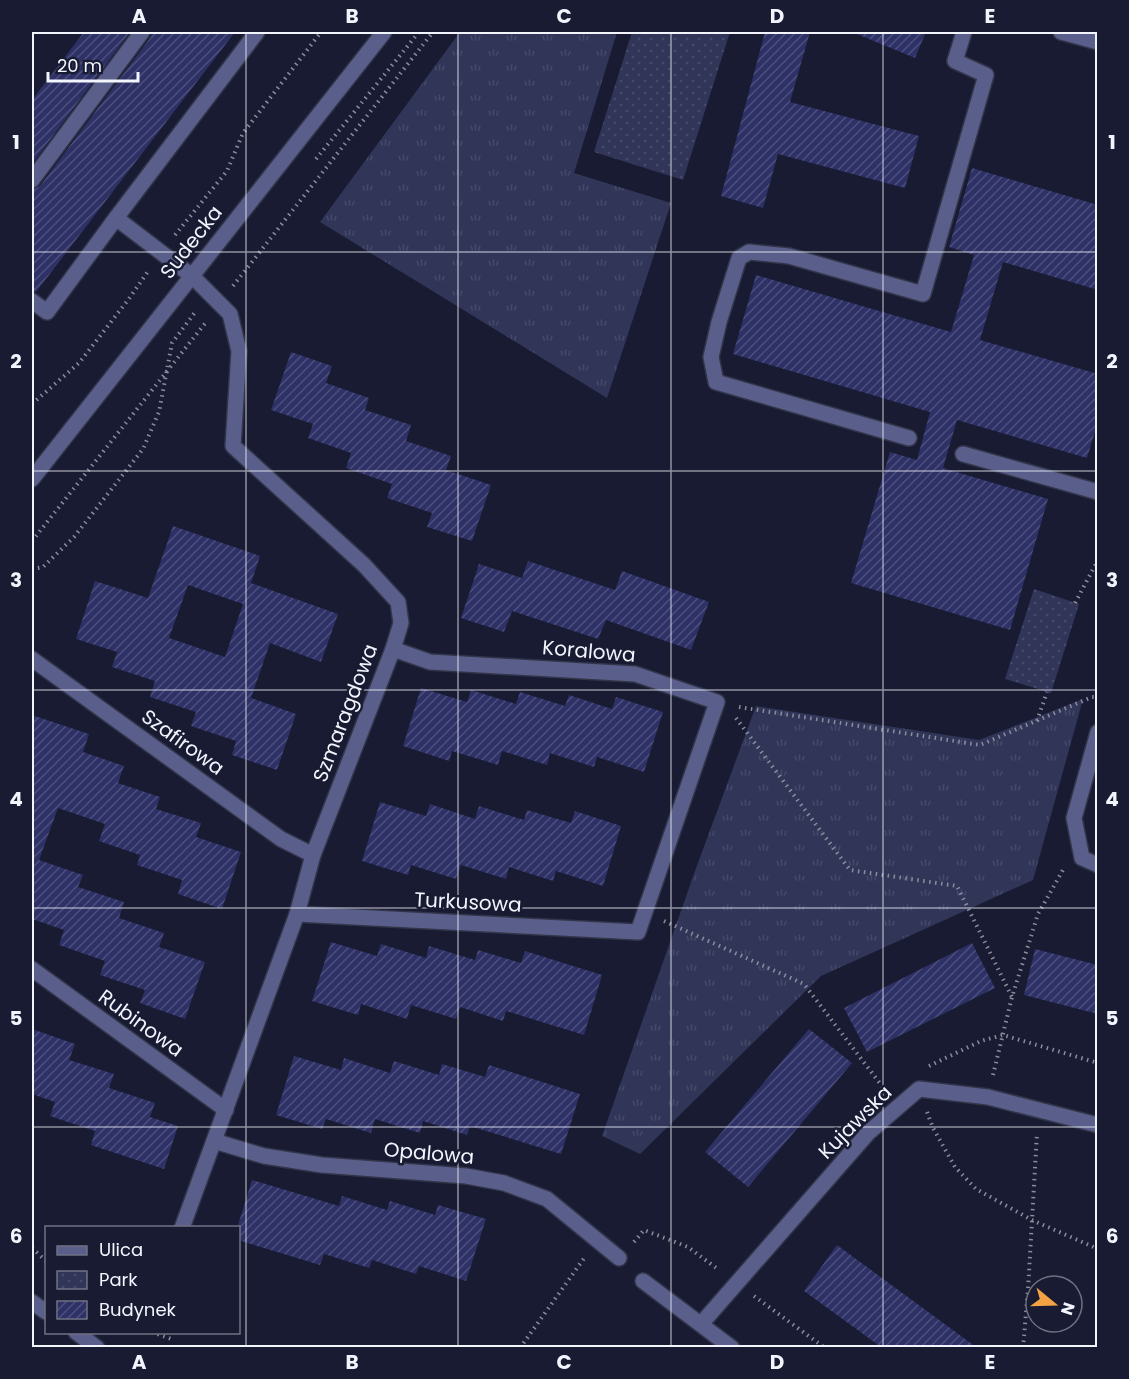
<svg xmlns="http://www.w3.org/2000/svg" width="1129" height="1379" font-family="Poppins,sans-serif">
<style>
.grass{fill:url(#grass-tufts)}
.park{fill:url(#park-dots)}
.building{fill:url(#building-hatch);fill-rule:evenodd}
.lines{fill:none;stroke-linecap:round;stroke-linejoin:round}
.service-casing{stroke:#32354a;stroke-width:18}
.minor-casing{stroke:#32354a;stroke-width:18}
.tertiary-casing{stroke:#32354a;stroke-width:18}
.path{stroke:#8b8d9d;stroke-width:4;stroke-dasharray:1.5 4.5;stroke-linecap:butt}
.service{stroke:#595f8a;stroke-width:15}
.minor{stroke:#595f8a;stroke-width:15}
.tertiary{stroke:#595f8a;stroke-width:15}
.grid{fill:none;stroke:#f2f4fe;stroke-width:1.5;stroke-opacity:0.55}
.labels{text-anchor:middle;stroke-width:5;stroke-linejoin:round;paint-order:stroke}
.street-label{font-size:20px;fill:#f2f4fe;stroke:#181b31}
.neatline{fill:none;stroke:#f2f4fe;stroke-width:2}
.grid-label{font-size:20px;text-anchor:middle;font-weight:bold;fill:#f2f4fe}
</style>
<defs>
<pattern id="grass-tufts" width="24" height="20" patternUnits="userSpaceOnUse" patternTransform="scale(1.5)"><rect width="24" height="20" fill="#313659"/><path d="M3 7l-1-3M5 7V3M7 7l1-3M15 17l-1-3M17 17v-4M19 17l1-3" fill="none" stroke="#454a6a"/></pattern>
<pattern id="park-dots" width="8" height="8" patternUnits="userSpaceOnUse" patternTransform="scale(1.5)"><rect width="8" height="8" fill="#313659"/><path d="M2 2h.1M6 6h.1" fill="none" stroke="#454a6a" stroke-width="1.8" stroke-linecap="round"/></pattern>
<pattern id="building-hatch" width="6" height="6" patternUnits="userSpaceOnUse" patternTransform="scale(1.5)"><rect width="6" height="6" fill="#2d3166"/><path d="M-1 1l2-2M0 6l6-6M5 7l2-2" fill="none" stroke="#4c4f7d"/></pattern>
</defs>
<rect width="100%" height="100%" fill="#181b31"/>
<g class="grass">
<polygon points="460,32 617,32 574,173 671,203 607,398 320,222"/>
<polygon points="1083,699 1033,880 821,976 640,1154 602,1136 695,871 756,706 979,740"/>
</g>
<g class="park">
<polygon points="632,32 730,32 683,180 594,152"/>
<polygon points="1034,589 1079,604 1051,693 1005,679"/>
</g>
<g class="building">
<polygon points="84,32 130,32 32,164 32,100"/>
<polygon points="765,32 810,32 790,102 919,136 905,188 778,154 763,208 721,196"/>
<polygon points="852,32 926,32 915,58"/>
<polygon points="152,33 235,32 36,292 32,291 32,190 40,186 150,38"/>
<polygon points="972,168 1098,205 1098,290 1003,262 980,340 1098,374 1098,422 1087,458 957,420 943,468 1048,499 1010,630 851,583 890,452 917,460 930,412 733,354 756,275 951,332 974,255 949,247"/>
<polygon points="291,352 332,366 326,383 369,398 365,410 411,425 406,441 451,456 446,470 491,485 472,541 427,527 432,513 387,498 392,484 346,468 351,453 308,438 313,424 271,410"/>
<path d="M173,526L260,556L251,583L338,614L321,662L270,643L251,698L296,714L277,770L232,755L236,741L191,726L196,712L150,697L155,681L112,667L117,652L76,639L95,581L148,598ZM188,585L243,604L225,657L169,638Z"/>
<polygon points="528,561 615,590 622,571 709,602 691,650 606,620 598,639 512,611 504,632 461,618 479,564 522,578"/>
<polygon points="421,688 467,702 471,690 516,704 520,692 565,706 569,695 612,709 616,697 663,712 644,772 597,757 594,767 550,753 547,765 502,751 498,765 452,751 449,761 403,746"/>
<polygon points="32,715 89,734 83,752 124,766 118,783 160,797 156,809 201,823 196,837 241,852 222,909 178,894 182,880 137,865 140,855 99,841 105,824 58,808 39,860 83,875 78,887 124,902 119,918 164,933 159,947 205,962 185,1019 140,1003 145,990 100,975 105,961 59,945 64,930 32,919"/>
<polygon points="380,802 426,816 430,804 475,819 479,806 524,820 527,810 571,823 575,811 621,826 603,886 556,871 553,881 509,867 506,879 461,865 456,879 411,865 408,875 362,861"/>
<polygon points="331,942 377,956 381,944 426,958 429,946 475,960 478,950 521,963 525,951 602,975 584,1035 506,1011 503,1021 460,1007 456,1019 411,1005 407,1019 361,1004 358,1015 312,1001"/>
<polygon points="972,943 995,988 867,1052 844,1008"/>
<polygon points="1035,949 1098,965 1098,1014 1024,995"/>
<polygon points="32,1029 75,1044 69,1060 114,1074 109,1088 155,1103 150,1117 178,1126 164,1169 91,1145 95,1131 50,1116 55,1102 32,1094"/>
<polygon points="809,1029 852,1063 748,1187 705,1152"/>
<polygon points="294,1056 341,1070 344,1058 390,1073 394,1061 439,1075 442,1064 485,1077 489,1065 580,1094 561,1154 470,1126 467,1135 423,1121 420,1133 375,1119 371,1133 326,1119 322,1129 276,1115"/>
<polygon points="252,1180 339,1206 342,1196 387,1210 390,1201 435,1215 438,1205 486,1219 466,1281 419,1266 416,1274 372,1260 369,1268 324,1254 320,1265 238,1240 238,1225"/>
<polygon points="837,1245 976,1347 881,1347 804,1291"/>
</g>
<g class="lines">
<g class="service-casing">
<g id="service">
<polyline points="32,180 142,32"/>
<polyline points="116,218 257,32"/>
<polyline points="32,301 47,312 116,218 192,276"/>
<polyline points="909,438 716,382 711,357 719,322 739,258 749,252 789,256 923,294 986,75 955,61 964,32"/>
<polyline points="963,454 1098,492"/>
</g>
</g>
<g class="minor-casing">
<g id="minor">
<polyline points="1061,32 1098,42"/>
<polyline points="32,659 281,839 313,855"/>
<polyline points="1098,732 1074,818 1082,858 1098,865"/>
<polyline points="297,914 638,932 717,702 635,674 430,662 393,649"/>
<polyline points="32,969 226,1110"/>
<polyline points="214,1141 264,1156 322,1165 466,1176 504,1183 547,1199 619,1258"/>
<polyline points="182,1228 297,914 313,855 393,649 401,623 398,602 364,565 233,446 239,351 230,314 192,276"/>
<polyline points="643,1281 732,1348"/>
<polyline points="701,1324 868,1133 919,1089 988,1097 1098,1125"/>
</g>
</g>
<g class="tertiary-casing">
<g id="tertiary">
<polyline points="32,479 384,32"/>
<polyline points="32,1302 46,1312"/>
<polyline points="76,1332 97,1348"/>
</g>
</g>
<g class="path">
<polyline points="316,159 419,32"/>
<polyline points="175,235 227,171 243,133 321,32"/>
<polyline points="233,286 433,32"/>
<polyline points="32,404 79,363 128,300 149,270"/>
<polyline points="32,541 207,321"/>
<polyline points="32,569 43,567 74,537 143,449 159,412 172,343 196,311"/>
<polyline points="1075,603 1098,560"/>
<polyline points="739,707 980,745 1092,697 1098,697"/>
<polyline points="736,718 850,870 957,886 1012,997"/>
<polyline points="1037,721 1047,692"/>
<polyline points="664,921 804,984 885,1090"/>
<polyline points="929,1066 981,1041 1003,1035 1098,1063"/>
<polyline points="993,1075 1012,997 1038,914 1063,870"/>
<polyline points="927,1112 933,1128 955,1167 976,1189 1032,1220 1098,1249"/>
<polyline points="634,1242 644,1230 688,1247 719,1270"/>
<polyline points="32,1248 46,1261"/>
<polyline points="754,1296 825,1348"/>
<polyline points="152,1332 171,1339"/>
<polyline points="520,1348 585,1257"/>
<polyline points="1023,1348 1028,1290 1037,1133"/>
</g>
<use href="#service" class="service"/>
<use href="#minor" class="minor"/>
<use href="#tertiary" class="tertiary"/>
</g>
<path class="grid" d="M246,32V1348M458,32V1348M671,32V1348M883,32V1348M32,252H1098M32,471H1098M32,690H1098M32,908H1098M32,1127H1098"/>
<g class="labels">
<g class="street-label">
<text transform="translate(191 242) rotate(-52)" y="7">Sudecka</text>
<text transform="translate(589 651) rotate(5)" y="7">Koralowa</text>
<text transform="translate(345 713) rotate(-69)" y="7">Szmaragdowa</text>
<text transform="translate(183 742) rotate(36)" y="7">Szafirowa</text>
<text transform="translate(468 902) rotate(3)" y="7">Turkusowa</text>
<text transform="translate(141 1023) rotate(36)" y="7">Rubinowa</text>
<text transform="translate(855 1122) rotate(-45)" y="7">Kujawska</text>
<text transform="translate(429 1153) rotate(5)" y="7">Opalowa</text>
</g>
</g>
<rect width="1129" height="1379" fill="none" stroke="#181b31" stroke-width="66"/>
<rect x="45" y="1226" width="195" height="108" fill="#181b31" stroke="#6f7283" stroke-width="1.5"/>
<rect x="57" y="1246" width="30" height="9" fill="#595f8a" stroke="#6f7283" stroke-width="1.5"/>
<text x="99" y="1256" font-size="18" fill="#f2f4fe">Ulica</text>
<rect x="57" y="1271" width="30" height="18" fill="url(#park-dots)" stroke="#6f7283" stroke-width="1.5"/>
<text x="99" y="1286" font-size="18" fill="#f2f4fe">Park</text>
<rect x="57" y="1301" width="30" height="18" fill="url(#building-hatch)" stroke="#6f7283" stroke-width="1.5"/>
<text x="99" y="1316" font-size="18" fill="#f2f4fe">Budynek</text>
<g transform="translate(1054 1304) rotate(109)"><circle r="28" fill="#181b31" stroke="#6f7283" stroke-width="1.5"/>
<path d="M0-4.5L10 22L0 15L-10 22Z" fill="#f4a344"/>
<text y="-9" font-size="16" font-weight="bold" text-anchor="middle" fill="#f2f4fe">N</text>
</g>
<path d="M48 72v9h90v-9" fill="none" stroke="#f2f4fe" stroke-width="3"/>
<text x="57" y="72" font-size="18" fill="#f2f4fe" stroke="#181b31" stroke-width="4.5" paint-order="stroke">20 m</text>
<rect x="33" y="33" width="1063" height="1313" class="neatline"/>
<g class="grid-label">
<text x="139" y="23">A</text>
<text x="352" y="23">B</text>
<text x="564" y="23">C</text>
<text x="777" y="23">D</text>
<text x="990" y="23">E</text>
<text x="16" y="149">1</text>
<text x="1112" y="149">1</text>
<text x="16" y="368">2</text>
<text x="1112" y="368">2</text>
<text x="16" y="587">3</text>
<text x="1112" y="587">3</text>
<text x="16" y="806">4</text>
<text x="1112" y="806">4</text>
<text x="16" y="1025">5</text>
<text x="1112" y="1025">5</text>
<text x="16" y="1243">6</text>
<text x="1112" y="1243">6</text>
<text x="139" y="1369">A</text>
<text x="352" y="1369">B</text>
<text x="564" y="1369">C</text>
<text x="777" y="1369">D</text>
<text x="990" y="1369">E</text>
</g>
</svg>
